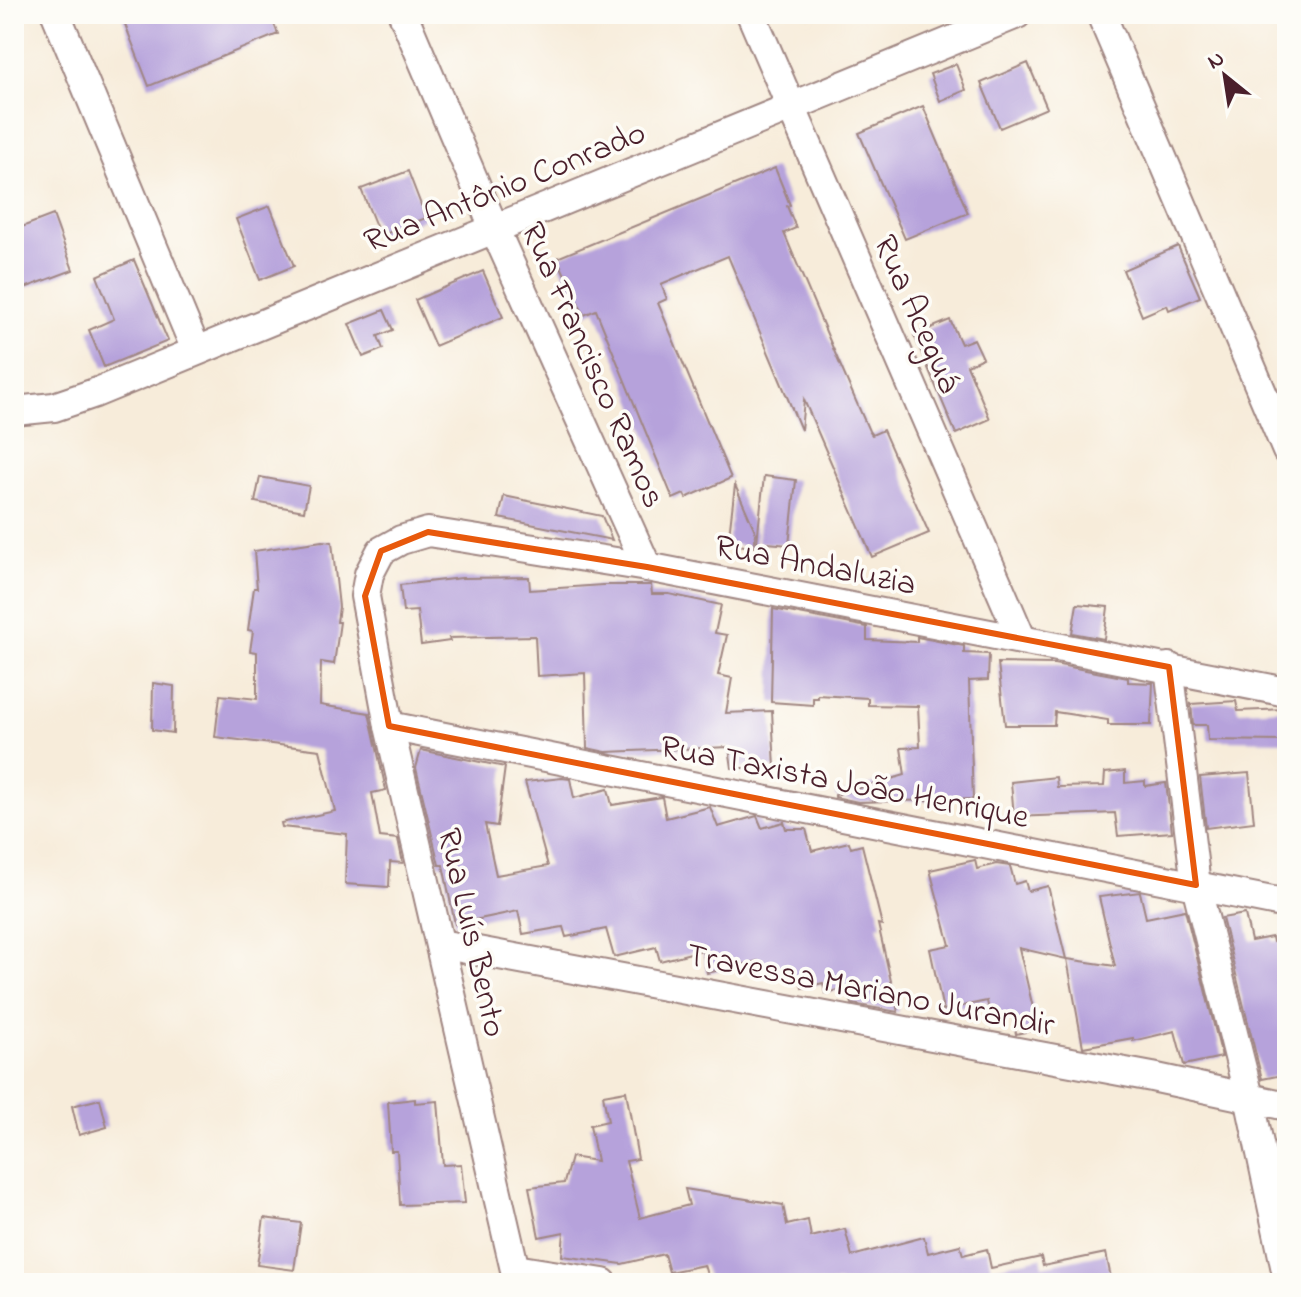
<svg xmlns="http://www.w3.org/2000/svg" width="1301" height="1297" font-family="'Indie Flower',sans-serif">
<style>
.building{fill:#b6a2db}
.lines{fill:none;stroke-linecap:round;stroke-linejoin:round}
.minor-casing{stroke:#a08682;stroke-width:32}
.minor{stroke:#fff;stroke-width:28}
.marked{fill:none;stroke:#e8590c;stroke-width:6;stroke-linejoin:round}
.labels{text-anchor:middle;stroke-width:7;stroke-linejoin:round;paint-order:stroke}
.street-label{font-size:34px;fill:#4a1f2b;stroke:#fdfcf7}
</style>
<rect width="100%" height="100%" fill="#fdfcf7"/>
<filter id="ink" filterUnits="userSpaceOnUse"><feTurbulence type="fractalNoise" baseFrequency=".0125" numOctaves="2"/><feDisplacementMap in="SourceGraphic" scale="16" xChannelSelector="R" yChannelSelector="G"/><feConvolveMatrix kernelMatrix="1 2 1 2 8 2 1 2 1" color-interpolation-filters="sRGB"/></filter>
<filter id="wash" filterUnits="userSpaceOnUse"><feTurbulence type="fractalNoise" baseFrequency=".006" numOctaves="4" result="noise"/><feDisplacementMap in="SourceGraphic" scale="32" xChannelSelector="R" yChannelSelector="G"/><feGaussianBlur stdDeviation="1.8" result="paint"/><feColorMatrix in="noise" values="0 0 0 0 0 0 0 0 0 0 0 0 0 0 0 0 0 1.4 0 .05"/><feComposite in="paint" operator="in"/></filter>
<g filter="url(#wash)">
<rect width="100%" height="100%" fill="#f7ecda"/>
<g id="blocks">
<g class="building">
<polygon points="121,14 270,14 278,34 149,86"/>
<polygon points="1028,63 1047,108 1000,128 981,83"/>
<polygon points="956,64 966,90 940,101 930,74"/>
<polygon points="923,106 968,213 905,239 859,133"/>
<polygon points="775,168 790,205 787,206 796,228 784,233 838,360 869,431 872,435 883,430 929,533 872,557 804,400 801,430 728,256 661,284 667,299 658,303 731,478 686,498 684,494 673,499 596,310 584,315 557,258"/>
<polygon points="408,171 426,218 380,236 361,189"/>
<polygon points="270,206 294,266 260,280 236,219"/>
<polygon points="53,215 73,270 14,292 14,230"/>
<polygon points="1178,246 1200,297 1169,310 1167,305 1142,316 1123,270"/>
<polygon points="134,260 168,341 104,367 89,330 114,319 97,276"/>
<polygon points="483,271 503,317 435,346 415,300"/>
<polygon points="384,310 393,330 378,336 383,349 363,357 349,324"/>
<polygon points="950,320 961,344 974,339 983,358 967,365 990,419 956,434 914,335"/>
<polygon points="764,476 796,480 789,545 757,542"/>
<polygon points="260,477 309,486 304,511 255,502"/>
<polygon points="735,485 756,533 754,547 728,544"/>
<polygon points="504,496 602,516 612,540 499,518"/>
<polygon points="322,541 332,542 339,607 337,622 340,622 334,664 321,662 320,705 369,713 386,790 372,793 380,837 398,839 403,863 390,862 389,887 345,884 347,834 282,827 281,823 335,811 320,750 215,737 220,695 257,699 257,652 250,651 253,631 248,630 254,588 257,588 254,551"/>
<polygon points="529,577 530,590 603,585 651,585 652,594 669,594 721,605 715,633 727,635 718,675 732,678 726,713 772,711 775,768 732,768 729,747 606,752 587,748 585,673 537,676 535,636 449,638 450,641 421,645 417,611 403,612 400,585 462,578"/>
<polygon points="1077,604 1108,607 1104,639 1072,633"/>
<polygon points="773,609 867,627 867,640 917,642 917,637 964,646 964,653 989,654 988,680 969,681 973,799 858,802 835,797 835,795 905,775 901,748 920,747 918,706 868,705 868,698 818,695 818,698 813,698 813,705 771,702"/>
<polygon points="998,663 1054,664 1128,678 1128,682 1153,683 1151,725 1108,725 1108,720 1055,712 1054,725 1005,725"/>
<polygon points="153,683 174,686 173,733 152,730"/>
<polygon points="1236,701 1238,711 1285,709 1287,741 1208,740 1207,725 1193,725 1191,704"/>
<polygon points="421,750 505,767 497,826 485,824 496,875 548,866 525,782 562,778 570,779 574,798 608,789 612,805 662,797 666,818 710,807 718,827 757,816 762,828 784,822 786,829 806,829 812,851 849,842 851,848 862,845 882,925 878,924 898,1012 852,1004 848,988 825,993 823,983 802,988 799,977 758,975 758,961 707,973 702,950 660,961 656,947 614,957 606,929 566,937 563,927 523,934 518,911 455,924 443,865 439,865 416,768"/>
<polygon points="1125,771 1125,783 1145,781 1145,786 1166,783 1172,832 1118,836 1115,813 1014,817 1011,782 1056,777 1057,787 1104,786 1105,773"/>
<polygon points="1249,773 1254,822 1206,828 1200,777"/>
<polygon points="975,860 977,869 996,864 1010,866 1015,884 1025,881 1028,891 1048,886 1066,959 1019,948 1038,1029 1016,1034 1012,1015 991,1020 987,1001 943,1010 930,949 950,945 930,870"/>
<polygon points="1140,892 1146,918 1185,910 1222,1057 1184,1065 1175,1031 1133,1041 1133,1038 1083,1047 1067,959 1115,966 1099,897"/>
<polygon points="1245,914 1251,941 1272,937 1273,942 1287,939 1287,1074 1262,1079 1222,918"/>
<polygon points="626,1091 638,1159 626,1161 640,1218 689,1205 685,1189 783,1205 787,1225 808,1220 811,1237 845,1229 852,1256 924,1237 928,1253 960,1245 963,1255 987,1249 991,1268 1041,1257 1043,1266 1106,1253 1112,1283 742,1283 708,1278 704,1265 669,1272 664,1254 622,1264 562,1256 564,1232 539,1237 529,1187 564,1183 571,1157 597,1161 590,1125 608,1121 603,1095"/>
<polygon points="100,1099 107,1127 79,1135 72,1106"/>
<polygon points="415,1099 415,1103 438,1101 443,1165 461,1164 465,1203 400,1205 397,1151 391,1151 388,1102"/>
<polygon points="264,1218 301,1223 294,1270 257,1265"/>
</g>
</g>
</g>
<g filter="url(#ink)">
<use href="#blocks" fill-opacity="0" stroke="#a08682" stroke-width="2"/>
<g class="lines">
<g class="minor-casing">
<g id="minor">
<polyline points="56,14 196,350"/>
<polyline points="403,14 494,228 647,567"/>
<polyline points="751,14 1022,640"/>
<polyline points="1101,14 1287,451"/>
<polyline points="14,411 54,407 95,393 1017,14"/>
<polyline points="1169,667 1196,885 1249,1097 1287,1275"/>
<polyline points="389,726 1287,904"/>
<polyline points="440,944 1152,1077 1287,1106"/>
<polyline points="515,1269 603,1283"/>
<polyline points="518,1283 389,726 365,596 369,574 381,551 401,540 428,532 647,567 1287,692"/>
</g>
</g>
<use href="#minor" class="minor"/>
</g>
</g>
<path class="marked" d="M428,532L647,567L1169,667L1196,885L389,726L365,596L381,551Z"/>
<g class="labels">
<g class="street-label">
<text transform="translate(504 185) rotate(-22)" y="12">Rua Antônio Conrado</text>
<text transform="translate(919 313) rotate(66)" y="12">Rua Aceguá</text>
<text transform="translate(595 364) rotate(66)" y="12">Rua Francisco Ramos</text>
<text transform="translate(816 563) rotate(11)" y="12">Rua Andaluzia</text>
<text transform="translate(845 780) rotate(11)" y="12">Rua Taxista João Henrique</text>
<text transform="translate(474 932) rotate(77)" y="12">Rua Luís Bento</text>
<text transform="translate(871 988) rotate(11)" y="12">Travessa Mariano Jurandir</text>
</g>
</g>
<rect width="1301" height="1297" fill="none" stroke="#fdfcf7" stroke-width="48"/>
<g transform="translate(1225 76) rotate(330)" stroke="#fdfcf7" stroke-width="6" paint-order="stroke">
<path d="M0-6L14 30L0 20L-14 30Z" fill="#4a1f2b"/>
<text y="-12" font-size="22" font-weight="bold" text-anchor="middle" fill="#4a1f2b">N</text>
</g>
</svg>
